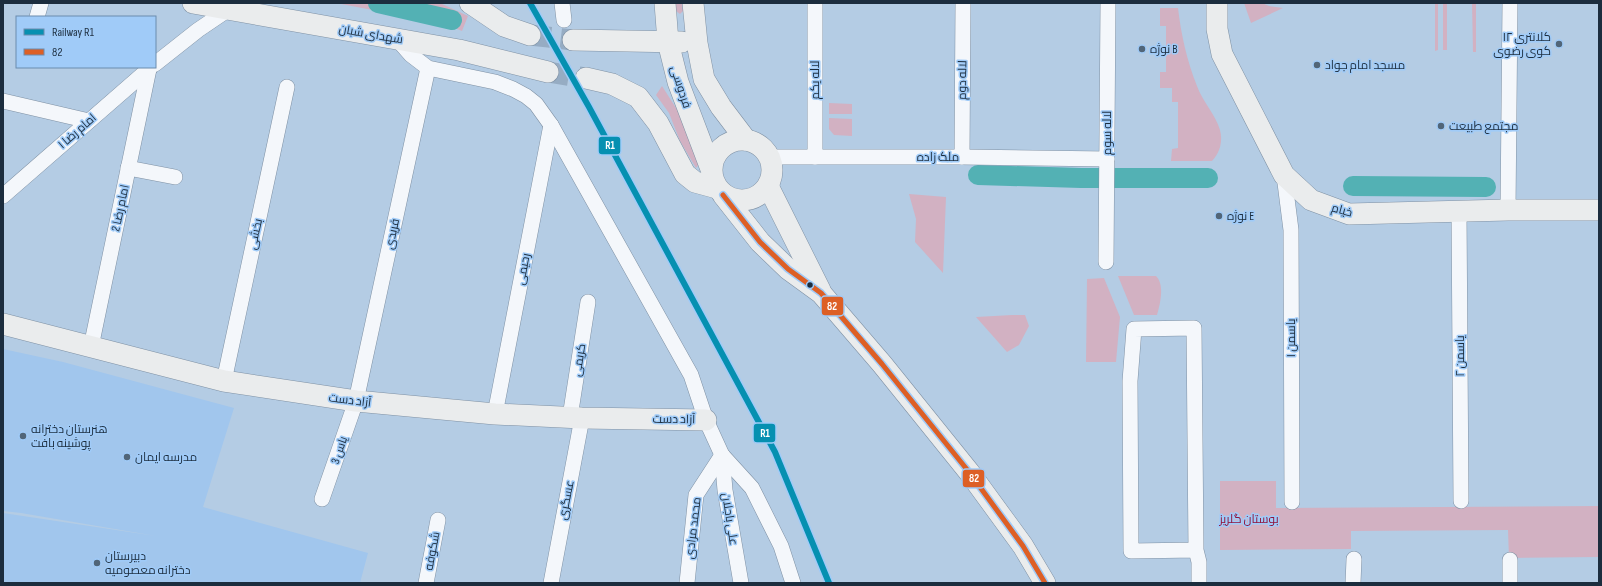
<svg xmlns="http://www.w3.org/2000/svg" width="1602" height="586" font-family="'Sofia Sans Condensed',Cairo,sans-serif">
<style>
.built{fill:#a1c6ed}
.green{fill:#d2b1c2}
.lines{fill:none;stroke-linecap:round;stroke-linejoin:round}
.canal{stroke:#53b1b4;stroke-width:20}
.secondary-tunnel{stroke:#96acc3;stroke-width:21;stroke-dasharray:21 10;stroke-linecap:butt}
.street-casing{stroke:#7f91a4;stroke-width:16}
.secondary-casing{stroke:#7f91a4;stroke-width:22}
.street{stroke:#f4f7fb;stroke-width:15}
.secondary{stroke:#eaeced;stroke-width:21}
.bus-1-casing{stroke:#a0cbf8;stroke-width:8}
.bus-1{stroke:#dd5f25;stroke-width:5}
.rail-1-casing{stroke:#a0cbf8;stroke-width:9}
.rail-1{stroke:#0690b1;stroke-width:6}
.poi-dot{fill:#516578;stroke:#a0cbf8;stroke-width:1.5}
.bus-dot{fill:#1c2d3e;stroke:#a0cbf8;stroke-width:1.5}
.labels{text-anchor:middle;stroke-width:3;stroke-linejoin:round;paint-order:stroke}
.street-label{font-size:12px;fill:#1c2d3e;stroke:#a0cbf8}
.poi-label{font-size:12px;fill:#1c2d3e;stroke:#a0cbf8;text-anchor:start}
.park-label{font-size:12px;fill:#92133b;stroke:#a0cbf8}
.line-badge{stroke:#a0cbf8;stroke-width:1.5}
.badge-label{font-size:11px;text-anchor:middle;font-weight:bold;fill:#fff}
</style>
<rect width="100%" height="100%" fill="#b4cce4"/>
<polygon class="built" points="3,349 63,362 234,408 203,507 368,553 360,583 3,583 3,513 156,536 21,513 3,511"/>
<g class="green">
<polygon points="336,3 440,3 468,16 462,31 445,24"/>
<polygon points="675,3 682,3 683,11 680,14 676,11"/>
<polygon points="1244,3 1262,3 1269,6 1283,8 1251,23"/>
<polygon points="1435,3 1438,3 1438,50 1435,51"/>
<rect x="1443" y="3" width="4" height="47"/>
<polygon points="1472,3 1476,3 1476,52 1473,52"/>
<path d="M1160,8H1178C1181,34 1187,61 1197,86C1202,101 1216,115 1220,130C1223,141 1220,153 1212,161H1171L1172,149L1178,148V102H1172V88H1160V72H1166V26H1160Z"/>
<polygon points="662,86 683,119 699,164 696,168 680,141 669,113 656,95"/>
<polygon points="829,103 852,104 852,114 829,114"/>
<polygon points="829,118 852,119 852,136 834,135 829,129"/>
<polygon points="909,194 946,197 943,273 915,242 916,219"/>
<path d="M1118,276H1156C1165,285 1160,304 1157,315H1134Z"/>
<polygon points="1104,278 1120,317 1116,362 1086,362 1087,279"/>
<polygon points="1012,315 1025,315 1029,326 1019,345 1007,352 976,317"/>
<polygon points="1220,481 1276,481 1276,508 1599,506 1599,557 1509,558 1508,530 1351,531 1351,549 1220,550"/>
</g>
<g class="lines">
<g class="canal">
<polyline points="378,3 452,20"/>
<polyline points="978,175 1081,178 1208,178"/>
<polyline points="1353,186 1486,187"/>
</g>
<g class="secondary-tunnel">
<polyline points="530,35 573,40"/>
<polyline points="548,72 586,78"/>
</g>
<g class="street-casing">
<g id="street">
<polyline points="562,3 564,20"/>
<polyline points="815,3 815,157"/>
<polyline points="37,17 41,3"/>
<polyline points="397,39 411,55 428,68 495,82 513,89 526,96 536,104 551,125 691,375 706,420 722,455 752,488 781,546 793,583"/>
<polyline points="155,64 198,30 229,9"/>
<polyline points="3,101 89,121"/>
<polyline points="769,157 962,157 1107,159"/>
<polyline points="962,157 963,3"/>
<polyline points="128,168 175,177"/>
<polyline points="1284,175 1291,230 1292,502"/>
<polyline points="3,196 150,68"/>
<polyline points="1508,210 1510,3"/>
<polyline points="1459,211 1461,501"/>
<polyline points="1106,262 1108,3"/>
<polyline points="91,347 149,69"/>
<polyline points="224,381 287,87"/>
<polyline points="495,414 551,125"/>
<polyline points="570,417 588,302"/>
<polyline points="722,455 725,490 741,583"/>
<polyline points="322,499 356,401 428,68"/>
<polyline points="1196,550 1131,551 1130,381 1134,329 1194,328 1196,550 1199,562 1199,583"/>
<polyline points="1510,560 1510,583"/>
<polyline points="426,583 438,520"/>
<polyline points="551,583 582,418"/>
<polyline points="687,583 696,495 722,455"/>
<polyline points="1353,583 1354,559"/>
</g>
</g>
<g class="secondary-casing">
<g id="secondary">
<polyline points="193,3 459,50 548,72"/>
<polyline points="470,3 504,26 530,35"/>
<polyline points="665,3 668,42 678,82 711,169"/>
<polyline points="693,3 697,43 704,79 721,107 746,140"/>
<polyline points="1217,3 1217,29 1222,54 1284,175 1311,200 1349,214 1508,210 1599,210"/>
<polyline points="573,40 682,42"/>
<polyline points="586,78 612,84 638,97 658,123 685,174 695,182 717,188"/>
<circle cx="742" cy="170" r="30"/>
<polyline points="768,186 820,290"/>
<polyline points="723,195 760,242 788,269 821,293 882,364 969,472 1023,546 1045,583"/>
<polyline points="3,324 224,381 356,401 495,414 582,418 706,420"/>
</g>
</g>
<use href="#street" class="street"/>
<use href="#secondary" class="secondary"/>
<g class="bus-1-casing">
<polyline id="bus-1" points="723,195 760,242 788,269 821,293 882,364 969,472 1023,546 1045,583"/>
</g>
<use href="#bus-1" class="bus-1"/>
<g class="rail-1-casing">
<polyline id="rail-1" points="530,3 589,107 775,452 829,583"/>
</g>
<use href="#rail-1" class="rail-1"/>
</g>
<g class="poi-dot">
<circle cx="1559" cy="44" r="4"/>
<circle cx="1142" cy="49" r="4"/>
<circle cx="1317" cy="65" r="4"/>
<circle cx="1441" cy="126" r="4"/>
<circle cx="1219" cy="216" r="4"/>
<circle cx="23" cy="436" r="4"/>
<circle cx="127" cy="457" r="4"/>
<circle cx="97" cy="563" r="4"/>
</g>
<circle class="bus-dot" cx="810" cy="285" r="3.5"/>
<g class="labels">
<g class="street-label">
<text transform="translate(371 34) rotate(10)" y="4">شهدای شبان</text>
<text transform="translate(815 80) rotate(-90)" y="4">لاله یکم</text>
<text transform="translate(962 80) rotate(-89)" y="4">لاله دوم</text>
<text transform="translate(681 87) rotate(72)" y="4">فردوسی</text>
<text transform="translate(77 131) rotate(-41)" y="4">امام رضا ۱</text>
<text transform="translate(1107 133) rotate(-90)" y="4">لاله سوم</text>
<text x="938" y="161">ملک زاده</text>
<text transform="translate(120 208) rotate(-78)" y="4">امام رضا 2</text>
<text transform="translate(1342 210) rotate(15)" y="4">خیام</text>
<text transform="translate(255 234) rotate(-78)" y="4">بخشی</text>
<text transform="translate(392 234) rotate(-78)" y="4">فریدی</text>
<text transform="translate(523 269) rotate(-79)" y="4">رحیمی</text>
<text transform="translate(1291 338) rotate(-90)" y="4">یاسمن ۱</text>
<text transform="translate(1460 356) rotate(-90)" y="4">یاسمن ۲</text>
<text transform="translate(579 360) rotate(-81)" y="4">کریمی</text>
<text transform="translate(350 400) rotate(7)" y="4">آزاد دست</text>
<text transform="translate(674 419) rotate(1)" y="4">آزاد دست</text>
<text transform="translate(339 450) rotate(-71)" y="4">یاس 3</text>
<text transform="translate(566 500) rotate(-79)" y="4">عسگری</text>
<text transform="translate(730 519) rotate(81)" y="4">علی باجلان</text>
<text transform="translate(693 528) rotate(-83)" y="4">محمد مرادی</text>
<text transform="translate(432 551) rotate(-79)" y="4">شکوفه</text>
</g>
<g class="poi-label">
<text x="1551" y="41" text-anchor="end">کلانتری ۱۲<tspan x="1551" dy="14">کوی رضوی</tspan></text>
<text x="1150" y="53">نوژه B</text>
<text x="1325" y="69">مسجد امام جواد</text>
<text x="1449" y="130">مجتمع طبیعت</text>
<text x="1227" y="220">نوژه E</text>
<text x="31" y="433">هنرستان دخترانه<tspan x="31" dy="14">پوشینه بافت</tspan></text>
<text x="135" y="461">مدرسه ایمان</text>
<text x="105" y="560">دبیرستان<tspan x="105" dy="14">دخترانه معصومیه</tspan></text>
</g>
<g class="park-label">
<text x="1249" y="523">بوستان گلریز</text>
</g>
</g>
<g class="line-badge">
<rect x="598" y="136" width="23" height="19" rx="4" fill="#0690b1"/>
<rect x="821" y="296" width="23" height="20" rx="4" fill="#dd5f25"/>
<rect x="753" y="423" width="23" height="20" rx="4" fill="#0690b1"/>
<rect x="962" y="469" width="23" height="19" rx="4" fill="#dd5f25"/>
</g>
<g class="badge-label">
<text x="610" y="149">R1</text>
<text x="832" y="310">82</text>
<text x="765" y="437">R1</text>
<text x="974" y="482">82</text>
</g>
<rect width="1602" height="586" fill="none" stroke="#1c2d3e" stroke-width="8"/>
<rect x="16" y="16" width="140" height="52" fill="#a0cbf8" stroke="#6b8cae"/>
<rect x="24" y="29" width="20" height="6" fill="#0690b1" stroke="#6b8cae"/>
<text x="52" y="36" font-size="12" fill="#1c2d3e">Railway R1</text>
<rect x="24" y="49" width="20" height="6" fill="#dd5f25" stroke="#6b8cae"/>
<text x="52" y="56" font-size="12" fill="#1c2d3e">82</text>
</svg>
